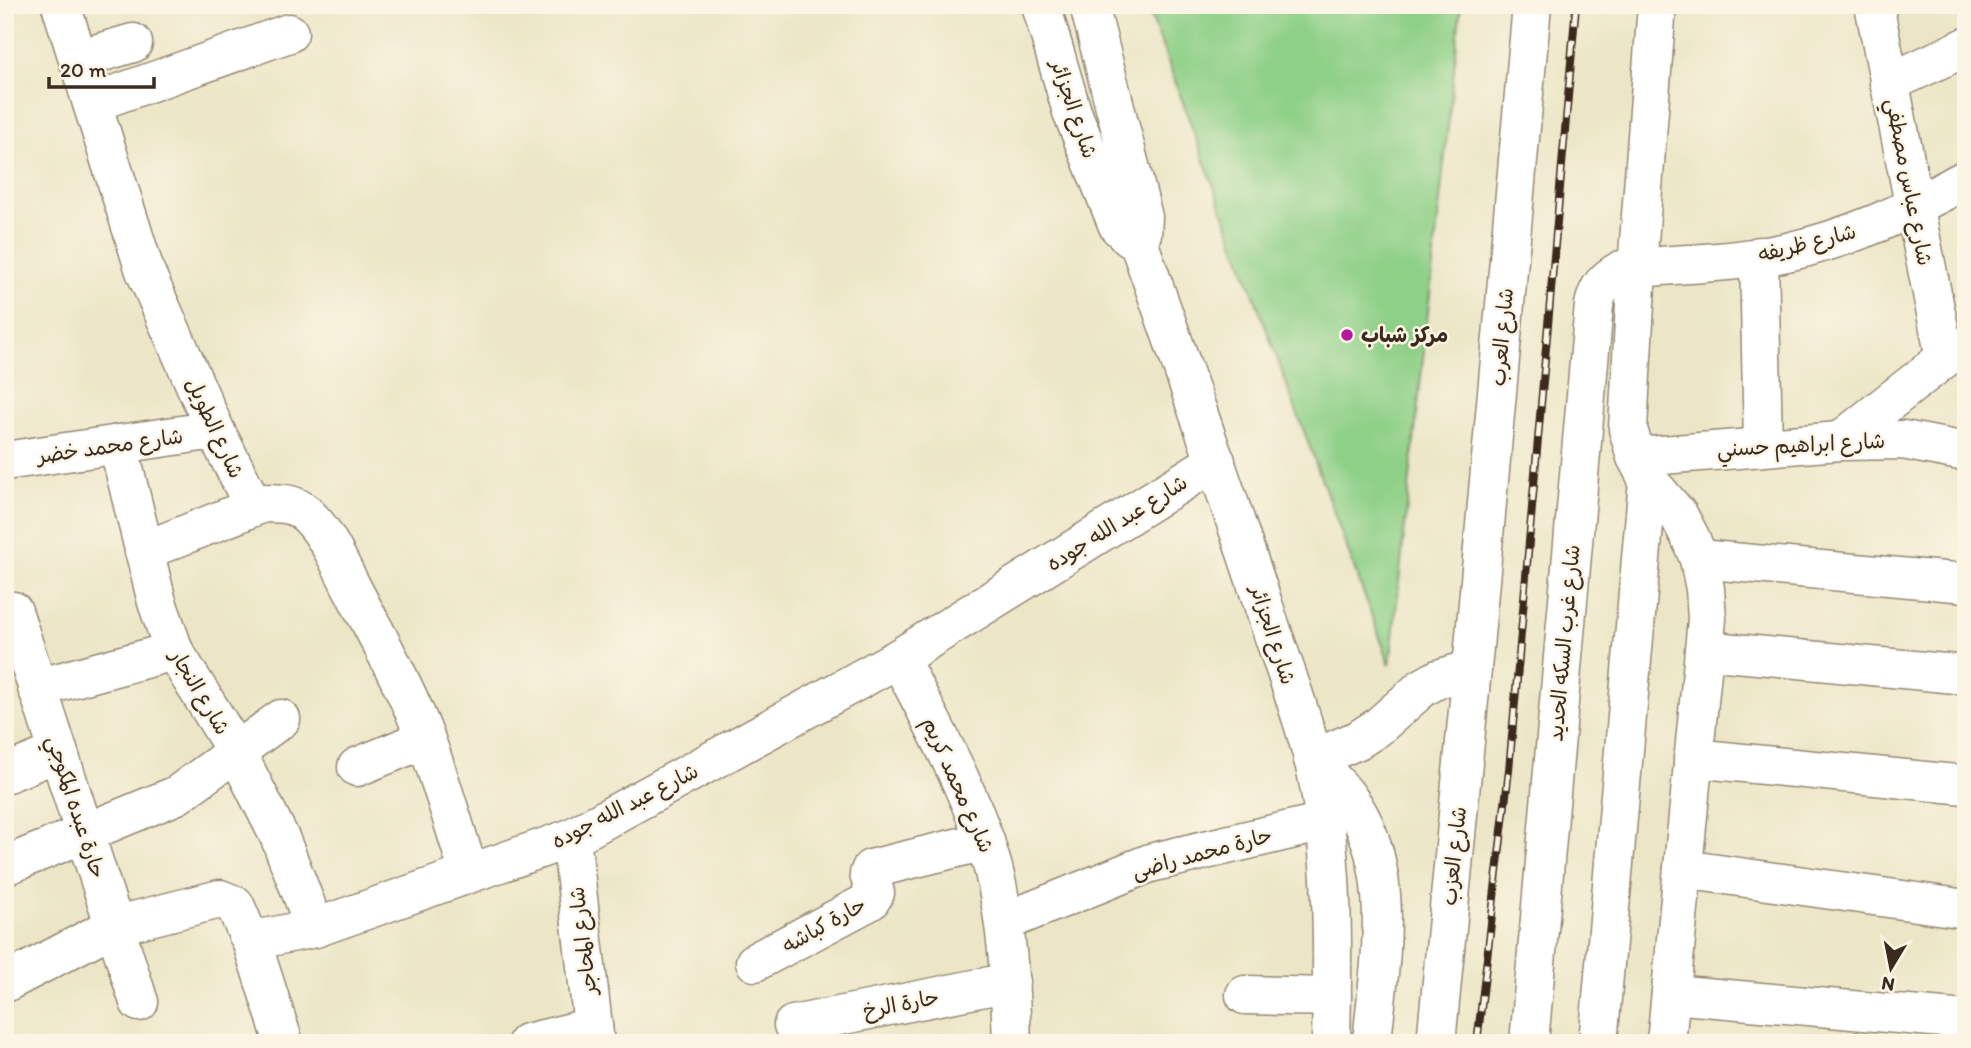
<svg xmlns="http://www.w3.org/2000/svg" width="1971" height="1048" font-family="Itim,'Playpen Sans Arabic',sans-serif">
<style>
.pitch{fill:#8fd088;stroke:#657d53;stroke-width:2}
.lines{fill:none;stroke-linecap:round;stroke-linejoin:round}
.minor-casing{stroke:#948872;stroke-width:41}
.highway-casing{stroke:#948872;stroke-width:41}
.minor{stroke:#fff;stroke-width:38}
.highway{stroke:#fff;stroke-width:38}
.rail-casing{stroke:#3b2a1e;stroke-width:8}
.rail{stroke:#fcf5e5;stroke-width:5;stroke-dasharray:16;stroke-linecap:butt}
.poi-dot{fill:#b5179e;stroke:#fcf5e5;stroke-width:2.5}
.labels{text-anchor:middle;stroke-width:5;stroke-linejoin:round;paint-order:stroke}
.street-label{font-size:21px;fill:#3b2a1e;stroke:#fcf5e5}
.poi-label{font-size:21px;font-weight:bold;fill:#3b2a1e;stroke:#fcf5e5;text-anchor:start}
</style>
<rect width="100%" height="100%" fill="#fcf5e5"/>
<filter id="ink" filterUnits="userSpaceOnUse"><feTurbulence type="fractalNoise" baseFrequency=".0143" numOctaves="2"/><feDisplacementMap in="SourceGraphic" scale="14" xChannelSelector="R" yChannelSelector="G"/><feConvolveMatrix kernelMatrix="1 2 1 2 8 2 1 2 1" color-interpolation-filters="sRGB"/></filter>
<filter id="wash" filterUnits="userSpaceOnUse"><feTurbulence type="fractalNoise" baseFrequency=".00686" numOctaves="4" result="noise"/><feDisplacementMap in="SourceGraphic" scale="28" xChannelSelector="R" yChannelSelector="G"/><feGaussianBlur stdDeviation="1.57" result="paint"/><feColorMatrix in="noise" values="0 0 0 0 0 0 0 0 0 0 0 0 0 0 0 0 0 1.4 0 .05"/><feComposite in="paint" operator="in"/></filter>
<g filter="url(#wash)">
<rect width="100%" height="100%" fill="#ece6c7"/>
<polygon class="pitch" points="1147,5 1461,5 1390,665"/>
</g>
<g filter="url(#ink)">
<g class="lines">
<g class="minor-casing">
<g id="minor">
<path d="M61,5L145,271L215,430L250,499C266,508 283,498 301,510C323,525 339,562 351,586C377,636 406,687 426,740C442,784 455,829 469,873"/>
<polyline points="1041,5 1072,112 1118,226 1130,238 1138,241"/>
<path d="M1089,5L1143,217L1142,234L1138,241C1181,363 1224,484 1264,607C1280,657 1300,707 1313,758C1335,844 1333,954 1331,1043"/>
<polyline points="1657,5 1637,268 1628,429 1636,457 1648,480 1679,516 1690,537 1699,559 1705,589 1707,619 1666,1043"/>
<polyline points="1874,5 1945,358"/>
<polyline points="78,59 133,43"/>
<polyline points="1889,83 1966,47"/>
<polyline points="92,103 289,33"/>
<polyline points="1759,256 1763,446"/>
<polyline points="1840,441 1945,358 1966,346"/>
<polyline points="118,444 157,602 174,651 236,751 280,838 315,928"/>
<polyline points="1636,457 1840,441 1903,440 1966,452"/>
<polyline points="5,461 215,430"/>
<polyline points="144,551 261,504"/>
<polyline points="1699,559 1966,583"/>
<polyline points="13,611 139,1002"/>
<polyline points="1704,650 1966,675"/>
<path d="M899,658C933,726 973,794 993,868C1008,925 1010,984 1012,1043"/>
<polyline points="37,688 174,651"/>
<polyline points="1693,758 1966,785"/>
<polyline points="1313,759 1358,740 1378,727 1422,688 1438,679 1472,669"/>
<polyline points="357,767 425,739"/>
<polyline points="5,774 58,752"/>
<polyline points="571,838 595,1043"/>
<polyline points="5,866 177,795 281,719"/>
<polyline points="1683,869 1966,909"/>
<polyline points="1004,922 1150,863 1324,822"/>
<polyline points="250,937 284,1043"/>
<polyline points="755,962 870,901 875,893 869,874 871,869 985,841"/>
<polyline points="5,983 114,926 220,899 235,905 247,933 250,937 260,939 315,928 571,838 899,658 1216,461"/>
<polyline points="1671,994 1966,1020"/>
<polyline points="1245,995 1332,997"/>
<polyline points="793,1025 1010,982"/>
<polyline points="527,1043 593,1027"/>
<polyline points="1436,1043 1472,669 1532,5"/>
<path d="M1529,1043L1594,305C1598,287 1605,279 1621,270C1676,263 1733,264 1787,252C1851,238 1909,211 1966,179"/>
</g>
</g>
<g class="highway-casing">
<g id="highway">
<path d="M1313,759C1324,771 1336,782 1346,795C1400,864 1379,963 1372,1043"/>
<polyline points="1598,1043 1648,480"/>
</g>
</g>
<use href="#minor" class="minor"/>
<use href="#highway" class="highway"/>
<g class="rail-casing">
<polyline id="rail" points="1477,1043 1509,770 1576,5"/>
</g>
<use href="#rail" class="rail"/>
</g>
</g>
<circle class="poi-dot" cx="1347" cy="335" r="7"/>
<g class="labels">
<g class="street-label">
<text transform="translate(1074 109) rotate(71)" y="7">شارع الجزائر</text>
<text transform="translate(1909 182) rotate(79)" y="7">شارع عباس مصطفي</text>
<text transform="translate(1807 243) rotate(-14)" y="7">شارع ظريفه</text>
<text transform="translate(1502 337) rotate(-85)" y="7">شارع العرب</text>
<text transform="translate(215 428) rotate(65)" y="7">شارع الطويل</text>
<text transform="translate(1801 445) rotate(-3)" y="7">شارع ابراهيم حسني</text>
<text transform="translate(110 446) rotate(-8)" y="7">شارع محمد خضر</text>
<text transform="translate(1117 523) rotate(-32)" y="7">شارع عبد الله جوده</text>
<text transform="translate(1273 635) rotate(72)" y="7">شارع الجزائر</text>
<text transform="translate(1564 643) rotate(-85)" y="7">شارع غرب السكه الحديد</text>
<text transform="translate(200 692) rotate(59)" y="7">شارع النجار</text>
<text transform="translate(958 785) rotate(66)" y="7">شارع محمد كريم</text>
<text transform="translate(625 806) rotate(-27)" y="7">شارع عبد الله جوده</text>
<text transform="translate(76 807) rotate(72)" y="7">حارة عبده المكوجي</text>
<text transform="translate(1202 853) rotate(-15)" y="7">حارة محمد راضى</text>
<text transform="translate(1454 856) rotate(-84)" y="7">شارع العزب</text>
<text transform="translate(824 925) rotate(-29)" y="7">حارة كباشه</text>
<text transform="translate(583 941) rotate(-97)" y="7">شارع المحاجر</text>
<text transform="translate(901 1004) rotate(-11)" y="7">حارة الرخ</text>
</g>
<g class="poi-label">
<text x="1361" y="342">مركز شباب</text>
</g>
</g>
<rect width="1971" height="1048" fill="none" stroke="#fcf5e5" stroke-width="28"/>
<g transform="translate(1891 968) rotate(190)" stroke="#fcf5e5" stroke-width="5" paint-order="stroke">
<path d="M0-5L12 26L0 18L-12 26Z" fill="#3b2a1e"/>
<text y="-10" font-size="19" font-weight="bold" text-anchor="middle" fill="#3b2a1e">N</text>
</g>
<path d="M49 77v10h105v-10" fill="none" stroke="#3b2a1e" stroke-width="3.5"/>
<text x="60" y="77" font-size="21" fill="#3b2a1e" stroke="#fcf5e5" stroke-width="5" paint-order="stroke">20 m</text>
</svg>
